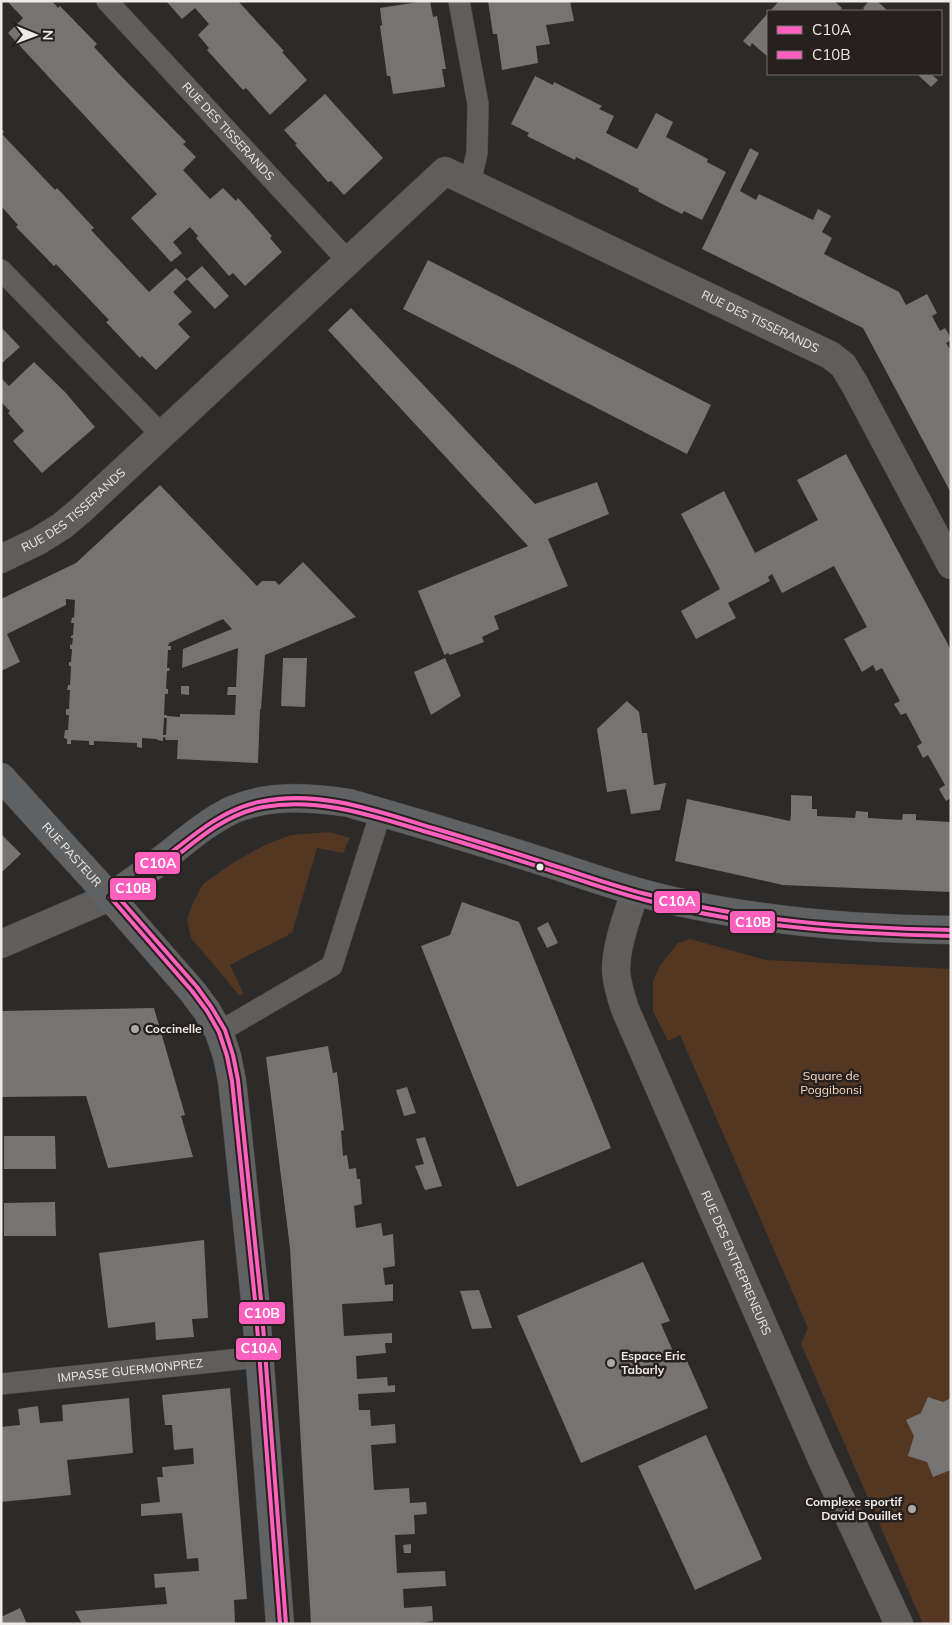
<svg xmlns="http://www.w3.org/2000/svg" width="952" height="1625" font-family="Mulish,sans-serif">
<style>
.green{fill:#543722}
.building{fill:#767473;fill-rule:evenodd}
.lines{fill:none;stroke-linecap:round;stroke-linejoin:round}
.lane-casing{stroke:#494745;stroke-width:22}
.street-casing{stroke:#494745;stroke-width:29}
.secondary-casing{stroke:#494745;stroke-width:29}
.lane{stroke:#605e5d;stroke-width:21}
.street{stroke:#605e5d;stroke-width:28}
.secondary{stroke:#606163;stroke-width:28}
.bus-1-casing{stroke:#26211e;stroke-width:8}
.bus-2-casing{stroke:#26211e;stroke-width:8}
.bus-1{stroke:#ff60bd;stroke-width:4}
.bus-2{stroke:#ff60bd;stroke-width:4}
.bus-dot{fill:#eeeae8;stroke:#26211e;stroke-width:2}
.poi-dot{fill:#aaa7a5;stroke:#26211e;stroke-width:2}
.labels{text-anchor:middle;stroke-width:5;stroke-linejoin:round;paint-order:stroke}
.street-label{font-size:12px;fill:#eeeae8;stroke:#26211e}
.poi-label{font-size:12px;font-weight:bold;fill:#eeeae8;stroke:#26211e;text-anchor:start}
.park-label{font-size:12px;fill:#f8d8c3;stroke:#26211e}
.line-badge{stroke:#26211e;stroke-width:2}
.badge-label{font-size:14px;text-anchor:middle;font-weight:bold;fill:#fff}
</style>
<rect width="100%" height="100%" fill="#2d2b29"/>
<g class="green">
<polygon points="329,832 350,838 343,853 317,848 292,933 230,965 243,993 240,996 191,938 187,920 193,903 203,884 231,864 267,844 291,835"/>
<polygon points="690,939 766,960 951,969 951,1624 923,1624 801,1344 808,1328 680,1035 668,1041 653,1011 653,981 660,965 678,943"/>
</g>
<g class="building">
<polygon points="7,1 52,1 58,8 60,6 97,44 94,47 121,76 186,142 183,144 196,157 183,170 210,199 223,188 236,201 238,198 272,236 270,238 282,252 245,286 233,273 229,276 196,238 198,236 190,227 173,242 182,253 171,262 131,218 157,194 8,33 23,18"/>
<polygon points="166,1 238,1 284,51 282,52 307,80 270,115 246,88 243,90 207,50 209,48 198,35 209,24 195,8 182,19"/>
<polygon points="425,1 430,1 433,17 437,16 446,69 442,69 445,87 393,94 390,76 387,76 380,26 382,25 380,8"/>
<polygon points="488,1 570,1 574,21 546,25 550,44 536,46 538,63 502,70 497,34 493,34"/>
<polygon points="779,1 834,1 842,8 839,11 770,11"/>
<polygon points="869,1 877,1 888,11 866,11 863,8"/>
<polygon points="768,13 768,57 752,43 750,47 743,41"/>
<polygon points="917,74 931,74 938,80 931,87"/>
<polygon points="535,76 553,85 554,82 602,106 599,109 614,116 606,133 637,149 656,113 673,122 666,137 708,159 707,162 726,172 702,220 684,211 682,214 660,203 638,191 639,189 576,157 575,160 527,136 529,133 511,124"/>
<polygon points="325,94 383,158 344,195 331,181 328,182 312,164 295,145 297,144 284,130"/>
<polygon points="1,128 4,132 2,134 55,190 57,188 94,228 91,230 149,292 176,268 187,279 173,292 192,312 178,324 190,337 156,370 142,356 140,358 106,322 109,320 56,264 54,266 16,227 18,225 1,206"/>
<polygon points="750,148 759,153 740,191 756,200 759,194 813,220 818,209 831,216 822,232 832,238 824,254 899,292 906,305 927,294 937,313 932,316 940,331 945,328 951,338 951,340 946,343 951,351 951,493 863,328 702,249"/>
<polygon points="428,260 711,405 687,454 403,309"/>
<polygon points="202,266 229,296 215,309 187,279"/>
<polygon points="351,308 535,504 597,482 609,514 548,539 568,586 494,616 499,629 482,637 484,642 450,655 448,653 444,655 444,654 418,591 528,546 328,330"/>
<polygon points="1,327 20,347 1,364"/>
<polygon points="34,362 65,392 95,427 42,473 13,441 24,431 8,413 10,411 1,402 1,378 9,386"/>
<polygon points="846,454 951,650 951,798 946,801 939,789 945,785 928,755 923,758 917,746 922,743 906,713 901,715 894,704 900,701 882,668 876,671 873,665 862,672 844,639 867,627 834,566 782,593 772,574 768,577 770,581 728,603 736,618 696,639 681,611 720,589 681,514 724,491 755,553 818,520 797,480"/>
<path d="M160,485L257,586L262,581H275L279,585L303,562L356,617L265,655L261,709H260L258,763L177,759L178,740H165L166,738L163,737V741L157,740V739L142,738V748L137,747V743L94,741V745H89V741L71,740V744H67V739L64,738L65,730H68L69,715H66V709H69L70,690H67L68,685H70L71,666H69V662H71L72,649H70V644L72,645L73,638H71V636L73,635L74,623H71L72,617L74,618L75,600L66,599V605L7,634L20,662L1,671V599L76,563ZM223,619L232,629L183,649L182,668L238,648L236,687H228L227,695H236L235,715L180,714V717L167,716L166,735H163L164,718H167V715H164L165,694H168V689H166L167,671H169L170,668H167L168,650H171V646H168L169,643Z"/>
<polygon points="283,658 307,658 305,707 281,706"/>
<polygon points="445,658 461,696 431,715 414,672"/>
<polygon points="181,686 189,686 189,695 181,694"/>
<polygon points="627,701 639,712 642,733 647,733 654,785 666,783 660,810 631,814 626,789 607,792 597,729"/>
<polygon points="791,795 812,796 812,809 817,809 817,816 855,818 856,811 868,812 868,818 902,820 903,814 916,814 916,820 951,822 951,892 783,885 675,861 687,799 790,821 791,814"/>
<polygon points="1,834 21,854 1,873"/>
<polygon points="462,902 519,922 611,1148 517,1187 421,946 450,935"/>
<polygon points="548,922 558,943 547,948 537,928"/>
<polygon points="154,1008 185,1115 181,1116 193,1157 108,1168 86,1096 1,1097 1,1011"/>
<polygon points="328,1046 333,1073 337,1072 344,1130 341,1131 343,1156 347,1155 349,1169 356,1168 357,1179 360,1179 362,1204 354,1206 356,1228 381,1223 383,1236 393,1234 395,1266 383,1268 385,1285 393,1284 393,1301 342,1304 344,1336 392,1333 392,1343 385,1343 386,1353 356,1356 357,1379 387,1377 388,1386 395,1385 395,1392 358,1394 359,1410 370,1410 371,1426 395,1424 396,1443 371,1445 374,1490 409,1488 410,1503 426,1502 427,1514 414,1515 415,1534 395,1535 397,1573 445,1571 446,1586 403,1589 404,1608 432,1606 433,1621 414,1624 311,1624 290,1248 266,1057"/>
<polygon points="407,1087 416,1113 404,1116 396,1090"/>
<polygon points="4,1136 55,1136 56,1169 4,1169"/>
<polygon points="425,1137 442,1186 425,1190 415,1166 424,1164 416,1139"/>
<polygon points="55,1202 56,1236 4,1236 4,1203"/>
<polygon points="204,1240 208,1318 192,1319 194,1337 156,1340 155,1322 108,1328 99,1253"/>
<polygon points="643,1262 670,1321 661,1324 675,1356 683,1352 708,1408 581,1463 517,1316"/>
<polygon points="479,1290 480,1293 492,1328 472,1329 460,1291"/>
<polygon points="230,1388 247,1599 234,1600 235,1624 82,1624 75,1611 167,1604 165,1587 155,1588 154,1574 199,1571 198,1558 187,1559 182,1513 141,1516 141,1504 160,1502 157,1477 163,1477 162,1467 194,1464 193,1448 174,1450 172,1425 165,1425 162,1395"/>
<polygon points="928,1397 943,1402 951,1398 951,1470 933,1477 927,1462 908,1456 914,1436 906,1420 921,1413"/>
<polygon points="129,1398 133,1453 67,1460 71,1495 1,1502 1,1427 20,1425 18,1409 38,1406 40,1423 63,1421 62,1405"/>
<polygon points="706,1435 762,1559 695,1590 638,1466"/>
<polygon points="411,1544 411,1553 404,1553 403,1545"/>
<polygon points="20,1608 27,1624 1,1624 1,1617"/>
</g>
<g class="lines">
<g class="lane-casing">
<g id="lane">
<path id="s1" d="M107,1L348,261"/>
<polyline points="459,1 478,104 477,153 470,183"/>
<polyline points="1,270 161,434"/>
<polyline points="219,1032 332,966 381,812"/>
<path id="s2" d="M1,1384L260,1357"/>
</g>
</g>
<g class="street-casing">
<g id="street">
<path id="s3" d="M1,559L38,541L62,526L81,510L445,171L830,355L843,365L854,383L951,565"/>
<path id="s4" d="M635,892C627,917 616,945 616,971C617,985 621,997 625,1009L820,1455L899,1624"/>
<polyline points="1,944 110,897"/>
</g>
</g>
<g class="secondary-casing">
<g id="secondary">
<path id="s5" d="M1,777L110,897L192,991L207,1011L219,1032L227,1056L232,1081L237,1126L255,1300L280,1624"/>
<path d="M110,897C131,883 150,869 169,854C189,838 209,821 232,810C269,794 310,797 349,803C412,821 475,840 538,860C579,873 619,888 661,898C756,921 853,929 951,930"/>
</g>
</g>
<use href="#lane" class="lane"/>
<use href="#street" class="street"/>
<use href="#secondary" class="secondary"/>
<g class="bus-1-casing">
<path id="bus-1" d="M280,1624L255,1300L232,1081L227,1056L219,1032L207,1011L192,991L110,897C128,885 147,872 164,858C194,835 221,810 259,802C318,789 377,811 433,828C473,840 513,852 552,865C584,875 614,886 646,894C745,921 848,928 951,930"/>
</g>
<g class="bus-2-casing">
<path id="bus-2" d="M286,1624L261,1300L238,1080L233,1055L225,1030L212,1008L197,987L119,898C138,886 155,873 173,859C200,837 227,814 263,807C320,797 373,816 427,832C468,844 508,857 549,870C581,880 613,892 645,900C745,927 848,934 951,936"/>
</g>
<use href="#bus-1" class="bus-1"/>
<use href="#bus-2" class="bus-2"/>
</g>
<circle class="bus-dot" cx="540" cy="867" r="4.5"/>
<g class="poi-dot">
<circle cx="135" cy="1029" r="5"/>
<circle cx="611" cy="1363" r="5"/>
<circle cx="912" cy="1509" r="5"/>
</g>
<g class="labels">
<g class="street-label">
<text dy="4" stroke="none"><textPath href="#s1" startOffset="178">RUE DES TISSERANDS</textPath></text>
<text dy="4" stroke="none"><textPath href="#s3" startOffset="941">RUE DES TISSERANDS</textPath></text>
<text dy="4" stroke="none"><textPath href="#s3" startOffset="88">RUE DES TISSERANDS</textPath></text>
<text dy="4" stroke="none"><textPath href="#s5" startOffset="105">RUE PASTEUR</textPath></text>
<text dy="4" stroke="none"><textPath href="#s4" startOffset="398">RUE DES ENTREPRENEURS</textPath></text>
<text dy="4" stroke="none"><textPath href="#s2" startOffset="130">IMPASSE GUERMONPREZ</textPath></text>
</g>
<g class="poi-label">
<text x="145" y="1033">Coccinelle</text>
<text x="621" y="1360">Espace Eric<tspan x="621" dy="14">Tabarly</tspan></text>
<text x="902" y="1506" text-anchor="end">Complexe sportif<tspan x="902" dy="14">David Douillet</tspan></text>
</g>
<g class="park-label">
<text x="831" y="1080">Square de<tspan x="831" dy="14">Poggibonsi</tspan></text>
</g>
</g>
<g class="line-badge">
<rect x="134" y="851" width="47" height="24" rx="5" fill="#ff60bd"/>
<rect x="109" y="877" width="48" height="24" rx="5" fill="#ff60bd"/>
<rect x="653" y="890" width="48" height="24" rx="5" fill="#ff60bd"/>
<rect x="729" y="910" width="47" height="24" rx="5" fill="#ff60bd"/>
<rect x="238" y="1301" width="48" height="24" rx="5" fill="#ff60bd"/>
<rect x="235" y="1337" width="47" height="24" rx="5" fill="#ff60bd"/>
</g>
<g class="badge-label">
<text x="158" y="868">C10A</text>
<text x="133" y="893">C10B</text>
<text x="677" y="906">C10A</text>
<text x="753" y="927">C10B</text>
<text x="262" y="1318">C10B</text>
<text x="259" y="1353">C10A</text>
</g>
<rect width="952" height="1625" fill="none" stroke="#eeeae8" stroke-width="5"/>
<rect x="767" y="10" width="175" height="65" fill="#26211e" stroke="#76716f"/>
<rect x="777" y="26" width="25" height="8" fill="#ff60bd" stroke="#76716f"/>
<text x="812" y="35" font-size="15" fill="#eeeae8">C10A</text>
<rect x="777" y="51" width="25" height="8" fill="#ff60bd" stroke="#76716f"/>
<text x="812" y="60" font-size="15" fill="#eeeae8">C10B</text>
<g transform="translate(35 35) rotate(91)" stroke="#26211e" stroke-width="4" paint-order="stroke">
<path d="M0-4L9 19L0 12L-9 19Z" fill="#eeeae8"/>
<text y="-8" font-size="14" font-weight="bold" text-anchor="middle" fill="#eeeae8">N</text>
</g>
</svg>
